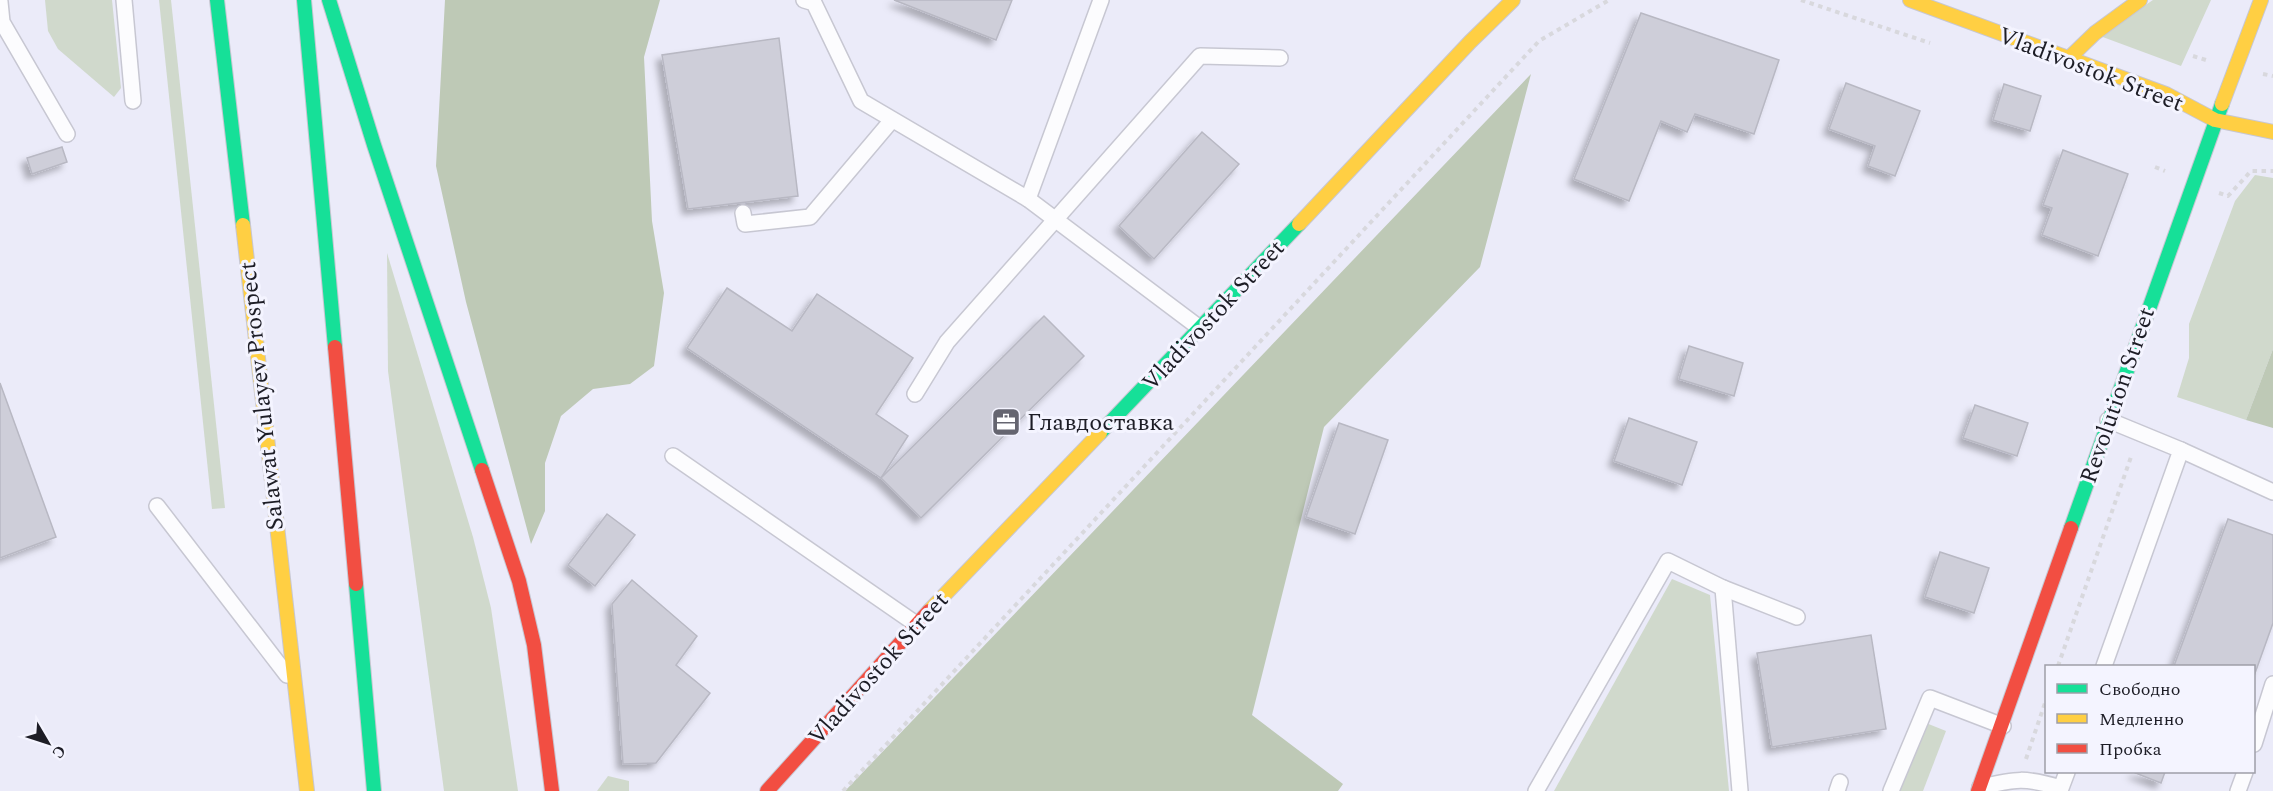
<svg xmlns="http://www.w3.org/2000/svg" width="2273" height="791" font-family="Spectral,serif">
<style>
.green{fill:#d0d9cc}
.forest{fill:#bec9b6}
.building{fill:#ceced9;stroke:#b8b8c3;stroke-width:1.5;filter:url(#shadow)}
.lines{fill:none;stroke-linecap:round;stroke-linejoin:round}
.lane-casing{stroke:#c7c7d2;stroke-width:18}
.fast-casing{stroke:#c7c7d2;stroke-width:16}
.slow-casing{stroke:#c7c7d2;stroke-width:16}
.jam-casing{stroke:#c7c7d2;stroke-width:16}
.path{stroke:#d8d8dd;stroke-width:4;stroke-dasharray:4.5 4.5;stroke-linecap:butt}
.lane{stroke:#fcfcfe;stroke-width:15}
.fast{stroke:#16e098;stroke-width:14}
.slow{stroke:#ffcf43;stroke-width:14}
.jam{stroke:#f24e42;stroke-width:14}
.labels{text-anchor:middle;stroke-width:6;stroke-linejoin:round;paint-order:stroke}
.street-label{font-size:24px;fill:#1d1d26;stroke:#f4f4ff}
.poi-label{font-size:24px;fill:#1d1d26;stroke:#f4f4ff;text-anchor:start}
</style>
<defs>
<filter id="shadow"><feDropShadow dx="-5.5" dy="5.5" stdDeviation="3" flood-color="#0004"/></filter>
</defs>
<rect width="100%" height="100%" fill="#ebebf9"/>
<g class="green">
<polygon points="45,0 112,0 121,88 114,97 58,49 48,31"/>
<polygon points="159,0 171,0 225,508 212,509"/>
<polygon points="2153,0 2211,0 2181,66 2100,36"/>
<polygon points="2255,175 2273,178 2273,349 2246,420 2177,397 2189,358 2189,324 2235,201"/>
<polygon points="387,253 473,537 491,608 518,791 444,791 388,371"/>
<polygon points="1672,579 1710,595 1729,791 1554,791"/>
<polygon points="1926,723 1946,731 1923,791 1899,791"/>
<polygon points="608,776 629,781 629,791 597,791"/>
</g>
<g class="forest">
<polygon points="445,0 660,0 644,57 652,221 664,293 654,366 630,384 593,389 561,416 545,463 545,511 531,544 466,302 436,166"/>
<polygon points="1531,74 1480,267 1324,427 1252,715 1343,784 1338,791 845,791"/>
<polygon points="2273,349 2273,428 2246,420"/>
</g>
<g class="building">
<polygon points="894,0 1012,0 996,40"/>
<polygon points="1641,13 1779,60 1754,134 1695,114 1687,132 1661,121 1629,201 1574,179"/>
<polygon points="779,38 798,196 688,209 662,55"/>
<polygon points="1846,83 1920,111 1895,176 1868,166 1875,146 1829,129"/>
<polygon points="2004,84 2041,96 2030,131 1993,120"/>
<polygon points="1202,132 1239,164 1154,259 1119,226"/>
<polygon points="62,147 67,162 32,174 27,158"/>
<polygon points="2063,150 2128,174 2098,256 2042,235 2052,208 2043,205"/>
<polygon points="727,288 792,331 817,294 913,358 876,414 908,436 881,478 687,348"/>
<polygon points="1044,316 1084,356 921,518 881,478"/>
<polygon points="1689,346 1743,363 1734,396 1679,379"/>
<polygon points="0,383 56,537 0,558"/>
<polygon points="1975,405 2028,423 2017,456 1963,438"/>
<polygon points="1629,418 1697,442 1682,485 1614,461"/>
<polygon points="1339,423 1388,440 1355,534 1306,517"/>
<polygon points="607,514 635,535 595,586 568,565"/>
<polygon points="2228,519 2273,535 2273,623 2254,676 2254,666 2174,666"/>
<polygon points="1940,552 1989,568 1974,613 1925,597"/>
<polygon points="632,580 697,636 676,665 710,693 656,763 623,764 612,604"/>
<polygon points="1871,635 1886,729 1772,747 1757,653"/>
<polygon points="2133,772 2165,772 2161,783"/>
</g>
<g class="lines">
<g class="lane-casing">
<g id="lane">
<polyline points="124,0 133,101"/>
<polyline points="804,0 814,3 861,101 1028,199 1201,329"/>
<polyline points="0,2 2,22 67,134"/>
<polyline points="1028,199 1101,0"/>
<polyline points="743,213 745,224 810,217 892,120"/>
<polyline points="915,394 947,342 1200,56 1280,58"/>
<polyline points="2181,450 2273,492"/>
<polyline points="673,456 916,624"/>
<polyline points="157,506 287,675"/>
<polyline points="1723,588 1797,617"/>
<polyline points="2104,666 2181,450 2108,420"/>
<polyline points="2254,744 2273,684"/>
<path d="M1980,787C2016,779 2025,777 2061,788L2067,772"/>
<polyline points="1536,791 1668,561 1723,588 1740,791"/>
<polyline points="1837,791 1840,782"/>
<polyline points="1891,791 1930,698 2003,726"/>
<polyline points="2238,791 2245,772"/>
</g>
</g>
<g class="fast-casing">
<g id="fast">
<polyline points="217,0 243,225"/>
<polyline points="304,0 335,347"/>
<polyline points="329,0 374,145 482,470"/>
<polyline points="1100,433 1299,224"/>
<polyline points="2071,528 2222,104"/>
<polyline points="356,584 374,791"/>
</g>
</g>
<g class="slow-casing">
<g id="slow">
<polyline points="1910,0 2166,94 2215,120 2273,132"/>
<polyline points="2067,60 2095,33 2140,0"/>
<polyline points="2222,104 2261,0"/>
<polyline points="1299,224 1470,42 1513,0"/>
<polyline points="243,225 307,791"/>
<polyline points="929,611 1100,433"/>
</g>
</g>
<g class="jam-casing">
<g id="jam">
<polyline points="335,347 356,584"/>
<polyline points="482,470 519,581 534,645 552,791"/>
<polyline points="767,791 929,611"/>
<polyline points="1978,791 2071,528"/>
</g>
</g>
<g class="path">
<polyline points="1801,0 1930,43"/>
<polyline points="2193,56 2206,60"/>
<polyline points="2263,74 2273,76"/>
<polyline points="2155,167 2165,171"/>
<polyline points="2219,193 2228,196 2251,171 2273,171"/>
<polyline points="2058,666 2132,454"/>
<polyline points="2026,759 2046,700"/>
<polyline points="843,791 1539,41 1609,0"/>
</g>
<use href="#lane" class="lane"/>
<use href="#fast" class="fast"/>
<use href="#slow" class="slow"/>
<use href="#jam" class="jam"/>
</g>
<defs>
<g id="office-square" transform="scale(1.5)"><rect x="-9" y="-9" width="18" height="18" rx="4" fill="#656570" stroke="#f4f4ff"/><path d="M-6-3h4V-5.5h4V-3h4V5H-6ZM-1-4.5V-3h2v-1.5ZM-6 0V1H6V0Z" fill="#fff"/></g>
</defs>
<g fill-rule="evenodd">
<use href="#office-square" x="1006" y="422"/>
</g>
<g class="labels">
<g class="street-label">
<text transform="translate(2091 69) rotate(21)" y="8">Vladivostok Street</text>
<text transform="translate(1213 315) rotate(-47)" y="8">Vladivostok Street</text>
<text transform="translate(2117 395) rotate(-71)" y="8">Revolution Street</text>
<text transform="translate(261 396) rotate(-96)" y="8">Salawat Yulayev Prospect</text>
<text transform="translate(878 668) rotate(-48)" y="8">Vladivostok Street</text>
</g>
<g class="poi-label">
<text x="1027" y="430">Главдоставка</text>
</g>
</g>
<rect x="2045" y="665" width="210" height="108" fill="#f4f4ff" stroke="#9e9ea8" stroke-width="1.5"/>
<rect x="2057" y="684" width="30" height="9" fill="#16e098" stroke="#9e9ea8" stroke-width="1.5"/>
<text x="2099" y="695" font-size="18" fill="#1d1d26">Свободно</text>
<rect x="2057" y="714" width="30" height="9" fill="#ffcf43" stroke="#9e9ea8" stroke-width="1.5"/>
<text x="2099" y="725" font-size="18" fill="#1d1d26">Медленно</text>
<rect x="2057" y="744" width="30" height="9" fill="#f24e42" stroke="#9e9ea8" stroke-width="1.5"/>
<text x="2099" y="755" font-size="18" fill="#1d1d26">Пробка</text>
<g transform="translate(48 743) rotate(129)" stroke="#f4f4ff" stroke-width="4.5" paint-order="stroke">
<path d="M0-4.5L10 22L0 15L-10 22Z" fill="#1d1d26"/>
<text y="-9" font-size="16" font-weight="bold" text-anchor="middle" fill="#1d1d26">С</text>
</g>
</svg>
